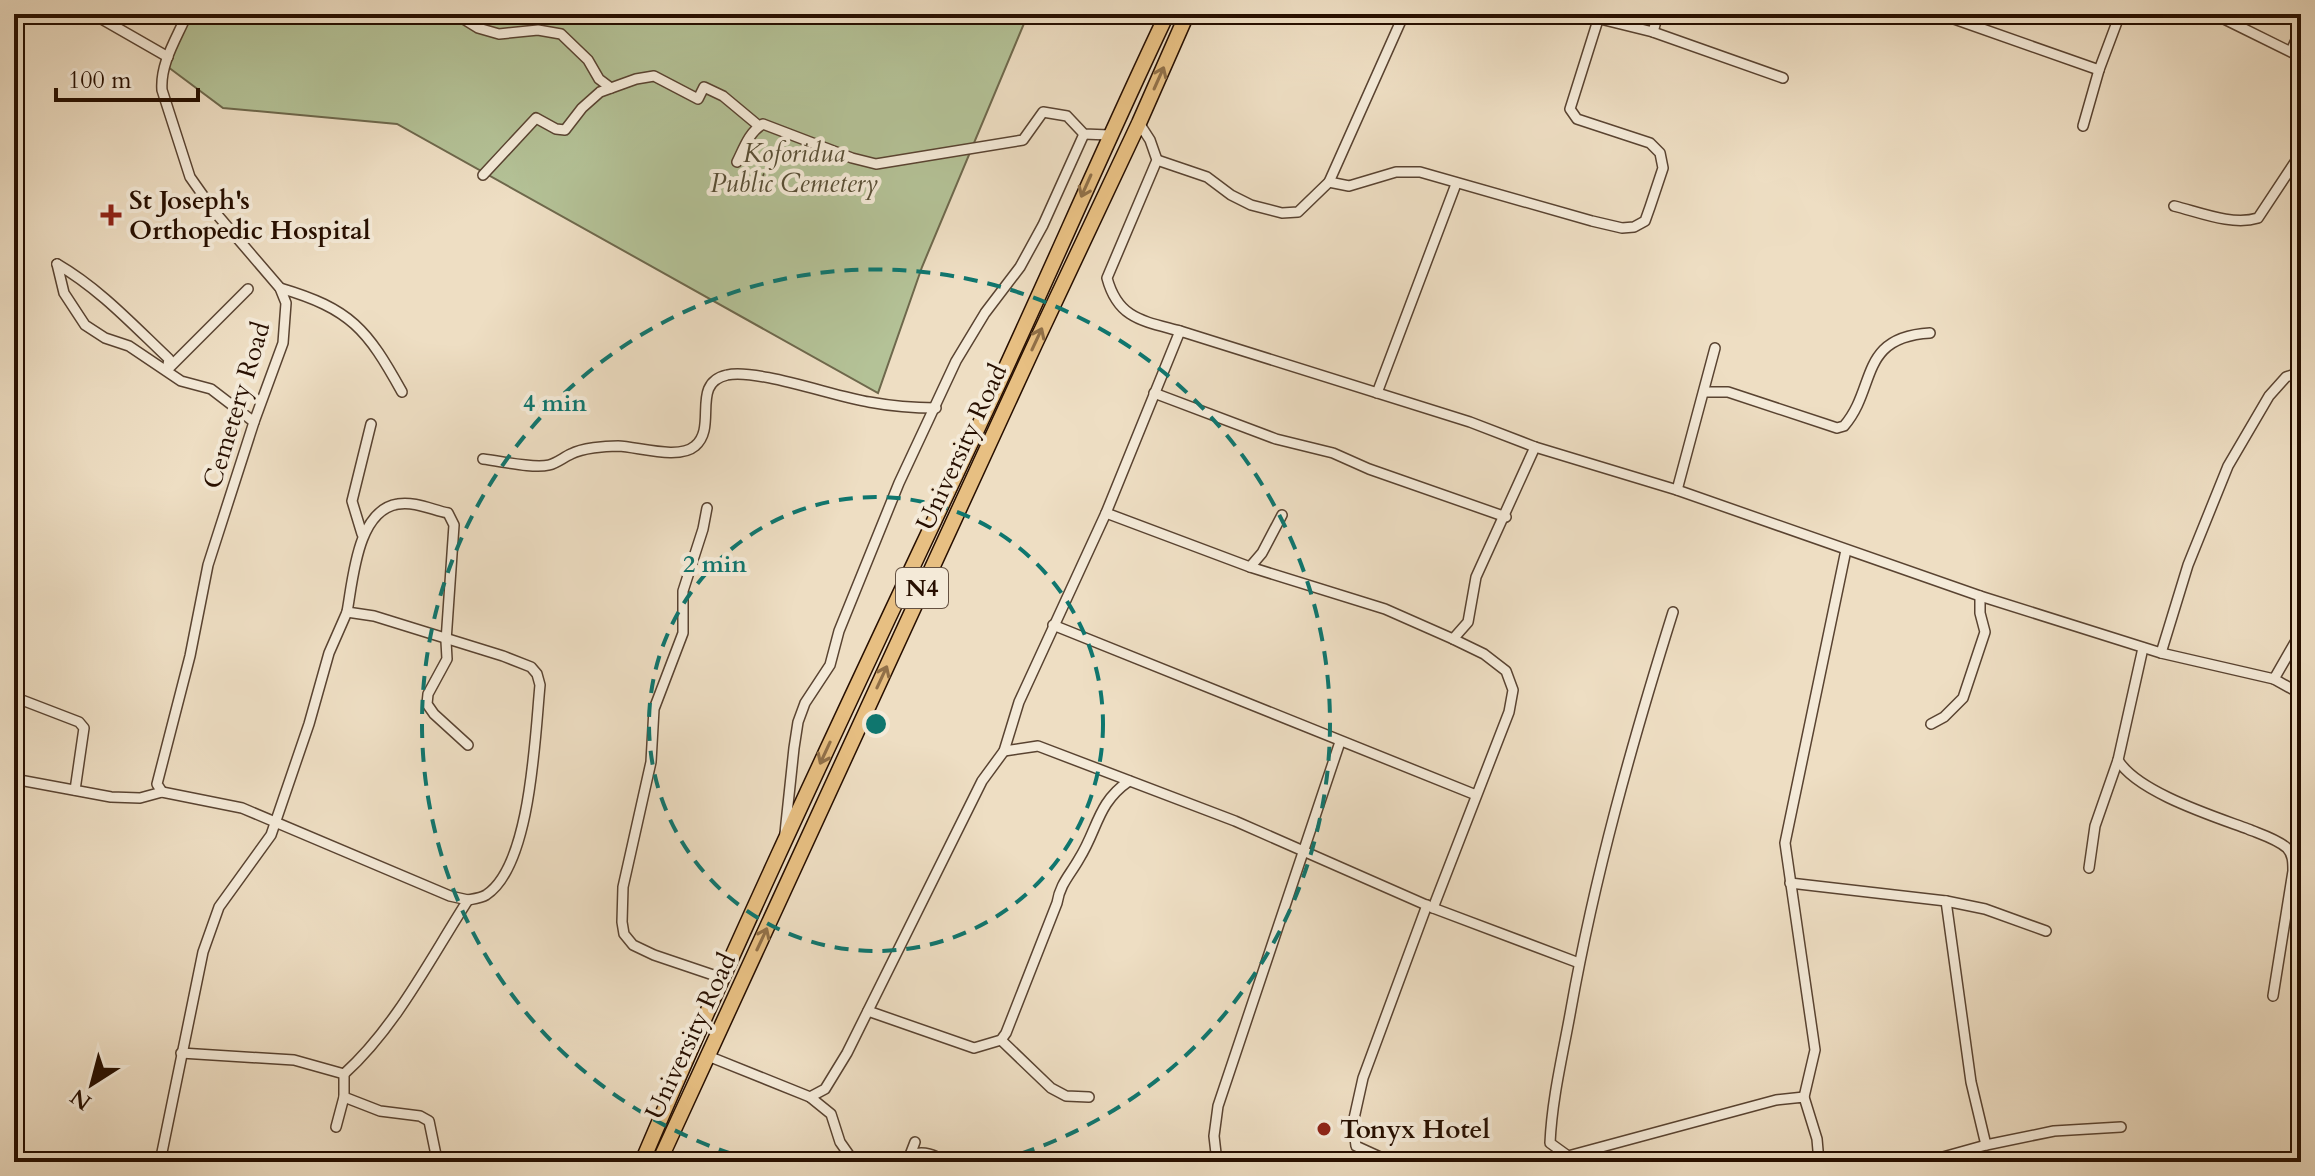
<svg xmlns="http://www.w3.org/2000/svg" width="2315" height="1176" font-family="Cardo,serif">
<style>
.green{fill:#b4c297;stroke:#6e684c;stroke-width:2}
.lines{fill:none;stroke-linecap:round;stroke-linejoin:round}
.minor-casing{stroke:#594331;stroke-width:12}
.trunk-casing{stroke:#270f00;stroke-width:17}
.minor{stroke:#f4ead8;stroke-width:9}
.trunk{stroke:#e7bf82;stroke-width:14}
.oneway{stroke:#917048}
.ring{fill:none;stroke:#0f766e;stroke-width:4;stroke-dasharray:14 10}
.poi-dot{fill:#8f2418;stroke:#f4ead8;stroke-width:3}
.labels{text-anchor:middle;stroke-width:8;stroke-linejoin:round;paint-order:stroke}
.shield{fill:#f4ead8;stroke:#645141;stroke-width:2}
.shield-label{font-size:24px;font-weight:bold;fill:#270f00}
.park-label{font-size:26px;font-style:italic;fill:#584e35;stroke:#f4ead8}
.poi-label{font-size:26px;font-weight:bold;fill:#270f00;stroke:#f4ead8;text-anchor:start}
.street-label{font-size:26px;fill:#270f00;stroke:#f4ead8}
.centre{fill:#0f766e;stroke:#f4ead8;stroke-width:4}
.ring-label{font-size:24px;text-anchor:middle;font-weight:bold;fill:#0f766e;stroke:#f4ead8;stroke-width:8;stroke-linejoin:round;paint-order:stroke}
</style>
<rect width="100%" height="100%" fill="#eedec3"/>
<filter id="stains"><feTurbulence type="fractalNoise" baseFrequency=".0025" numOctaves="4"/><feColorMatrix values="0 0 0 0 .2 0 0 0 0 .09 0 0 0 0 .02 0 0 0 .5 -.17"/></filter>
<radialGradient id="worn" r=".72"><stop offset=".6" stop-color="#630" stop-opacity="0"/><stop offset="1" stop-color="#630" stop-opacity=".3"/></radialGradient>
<polygon class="green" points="189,14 1028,14 922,267 878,393 397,124 223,108 168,67"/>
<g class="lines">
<g class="minor-casing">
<g id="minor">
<polyline points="93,14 168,57"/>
<polyline points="1580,14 1653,32 1783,78"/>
<polyline points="1940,14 2099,70"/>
<polyline points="2214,14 2301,57"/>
<polyline points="457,15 478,28 499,34 538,30 561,34 588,60 599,79 611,88"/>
<polyline points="1653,32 1658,14"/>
<polyline points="2291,51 2301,29"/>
<path d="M1139,123L1150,140L1157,160L1107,278C1118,319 1143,321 1180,331"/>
<polyline points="2083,126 2099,70 2120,14"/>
<polyline points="1157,160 1207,177 1231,195 1251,205 1282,213 1298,212 1329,182 1349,186 1396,172 1420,172 1592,221 1622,228 1634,227 1645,221 1650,207 1663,168 1660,153 1650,143 1577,119 1570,109 1598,20"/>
<path d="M737,162C744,148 749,132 763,124L852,158L876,164L1023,140L1043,112L1067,116L1084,134L1109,135"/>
<polyline points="483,175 536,118 556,129 565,130 582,108 600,92 636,79 654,76 698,99 704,87 723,96 759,126"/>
<polyline points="1329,182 1404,14"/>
<path d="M2174,206C2199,212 2232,226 2258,218L2301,153"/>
<polyline points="57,264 64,293 85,325 105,338 129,346 181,381 211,389 254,422"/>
<path d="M57,264C100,289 133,325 169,359L167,370"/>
<path d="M280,288C351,309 367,329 402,392"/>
<polyline points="167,370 248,289"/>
<path d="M1705,392H1728L1825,424L1837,428L1844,426C1877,388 1858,337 1930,333"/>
<polyline points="1154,393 1276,439 1333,453 1369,469 1506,517"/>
<polyline points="1377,393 1456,184"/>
<path d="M483,459C501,461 533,469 549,465C557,463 564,457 571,454C582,448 605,446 618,446C639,447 679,460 695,446C718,427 690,383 727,375C755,368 836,397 869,402C891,406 914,408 936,408"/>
<polyline points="1677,490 1715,348"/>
<polyline points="707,508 703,529 683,591 683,633 654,709 651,762 623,887 622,922 624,934 633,945 654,955 722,978"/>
<polyline points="1106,513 1250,567 1385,609 1453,639 1484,654 1506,671 1513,690 1509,712 1433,908"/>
<polyline points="362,534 352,501 371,424"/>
<polyline points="1250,567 1262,553 1282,515"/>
<path d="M347,612C353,580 357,510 398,504C414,501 433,510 448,513L454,525L446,641L447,659L428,694L427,704L434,714L468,745"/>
<path d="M1673,612C1632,743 1595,874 1571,1009C1563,1054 1552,1098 1550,1143L1568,1156L1776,1100L1804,1097L1817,1139L1819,1162"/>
<polyline points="1053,625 1476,795"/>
<polyline points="1453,639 1468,622 1476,577 1535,447"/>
<path d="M2143,648L2118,760C2137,792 2213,816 2248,829C2260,834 2277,839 2287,848C2293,854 2293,863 2293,871L2273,996"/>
<polyline points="2161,653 2188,565 2228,466 2269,396 2286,377 2301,372"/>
<polyline points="2274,679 2301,694"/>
<polyline points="14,697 79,722 84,728 75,790"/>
<polyline points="1931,724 1944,717 1963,698 1985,632 1980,613 1980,596"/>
<polyline points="1004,751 1038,746 1235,821 1433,908 1579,963"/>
<path d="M14,779L111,797L140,798L162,792L242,808L450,896L468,900C430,959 396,1027 344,1074L294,1060L181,1053"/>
<path d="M162,792L157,784L190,656L208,565L254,422L283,343L286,303L280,288L214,211L190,177L162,90C160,63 177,38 187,14"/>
<polyline points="785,833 794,748 798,722 805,703 830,665 839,631 899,483 956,361 985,313 1020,267 1043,225 1084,134"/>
<polyline points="2089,868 2095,826 2118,760"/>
<polyline points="1790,883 1946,901 1985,909 2046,931"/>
<polyline points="1946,901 1971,1082 1986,1145"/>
<path d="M868,1011L974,1048L1001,1040L1006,1033L1057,903C1060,884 1070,875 1079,859C1098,829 1097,803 1129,781"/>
<polyline points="1001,1040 1051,1088 1066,1096 1089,1097"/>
<polyline points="708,1056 810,1097 825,1089 847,1053 982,781 1004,751 1019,702 1106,513 1180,331 1470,422 1535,447 1677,490 1980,596 2161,653 2274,679 2301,632"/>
<polyline points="344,1097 380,1111 420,1116 429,1121 436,1155 433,1162"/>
<polyline points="810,1097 831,1114 840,1142 854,1162"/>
<polyline points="1804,1097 1815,1050 1785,843 1846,550"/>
<polyline points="336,1127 344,1097 344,1074"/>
<path d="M910,1155C924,1150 935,1155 947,1162"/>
<path d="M160,1162L203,952L219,907L271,835L309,724L329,653L347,612L374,616L503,656L531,667L537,674L540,685C535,736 531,866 486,895C481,898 473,899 468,900"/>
<polyline points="903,1162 910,1155 915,1142"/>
<polyline points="1217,1162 1214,1136 1218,1106 1340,742"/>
<polyline points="1391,1162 1356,1146 1353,1123 1363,1078 1427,905"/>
<polyline points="1518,1162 1568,1156"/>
<polyline points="1925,1162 1986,1145 2054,1131 2121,1127"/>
</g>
</g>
<g class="trunk-casing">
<g id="trunk">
<path d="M642,1162C753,901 876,646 996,389C1054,264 1108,138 1167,14"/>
<polyline points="659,1162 1035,344 1139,123 1187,14"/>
</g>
</g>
<use href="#minor" class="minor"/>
<use href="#trunk" class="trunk"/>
</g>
<defs><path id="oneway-shaft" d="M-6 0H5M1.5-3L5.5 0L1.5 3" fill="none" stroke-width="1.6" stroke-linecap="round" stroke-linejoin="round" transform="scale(2)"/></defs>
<g class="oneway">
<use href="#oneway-shaft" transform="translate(1159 78) rotate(-66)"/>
<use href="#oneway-shaft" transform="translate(1086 186) rotate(114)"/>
<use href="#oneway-shaft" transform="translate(1037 339) rotate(-65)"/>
<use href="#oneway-shaft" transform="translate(882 677) rotate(-65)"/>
<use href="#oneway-shaft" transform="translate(825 753) rotate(115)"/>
<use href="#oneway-shaft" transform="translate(762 939) rotate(-65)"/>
</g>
<g class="ring">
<circle cx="876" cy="724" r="227"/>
<path d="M755 1161A454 454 0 1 1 997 1161"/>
</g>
<g class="poi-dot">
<path d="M107 203h8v8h8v8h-8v8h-8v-8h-8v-8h8z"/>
<circle cx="1324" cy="1129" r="8"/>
</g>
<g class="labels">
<rect class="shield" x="896" y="568" width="52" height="40" rx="6"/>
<g class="shield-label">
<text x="922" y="596">N4</text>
</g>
<g class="park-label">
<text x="794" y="162">Koforidua<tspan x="794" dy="30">Public Cemetery</tspan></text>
</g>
<g class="poi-label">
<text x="129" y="209">St Joseph's<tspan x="129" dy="30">Orthopedic Hospital</tspan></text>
<text x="1340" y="1138">Tonyx Hotel</text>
</g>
<g class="street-label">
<text transform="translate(236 405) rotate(-73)" y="9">Cemetery Road</text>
<text transform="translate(961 447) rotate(-65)" y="9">University Road</text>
<text transform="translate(690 1036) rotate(-65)" y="9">University Road</text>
</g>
</g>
<circle cx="876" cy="724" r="12" class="centre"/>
<g class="ring-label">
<text x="555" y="411">4 min</text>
<text x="715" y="572">2 min</text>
</g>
<rect width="2315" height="1176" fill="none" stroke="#eedec3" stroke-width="48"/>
<rect x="16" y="16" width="2283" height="1144" fill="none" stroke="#270f00" stroke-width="4"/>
<rect x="24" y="24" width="2267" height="1128" fill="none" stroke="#270f00" stroke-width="2"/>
<g transform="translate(92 1084) rotate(216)" stroke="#f4ead8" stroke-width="6" paint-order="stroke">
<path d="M0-6L14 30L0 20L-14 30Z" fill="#270f00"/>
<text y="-12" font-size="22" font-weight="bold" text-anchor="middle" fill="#270f00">N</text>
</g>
<path d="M56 88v12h142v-12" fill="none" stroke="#270f00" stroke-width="4"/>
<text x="68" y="88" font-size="24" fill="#270f00" stroke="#f4ead8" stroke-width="6" paint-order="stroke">100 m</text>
<rect width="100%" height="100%" filter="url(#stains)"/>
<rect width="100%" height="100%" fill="url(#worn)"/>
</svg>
